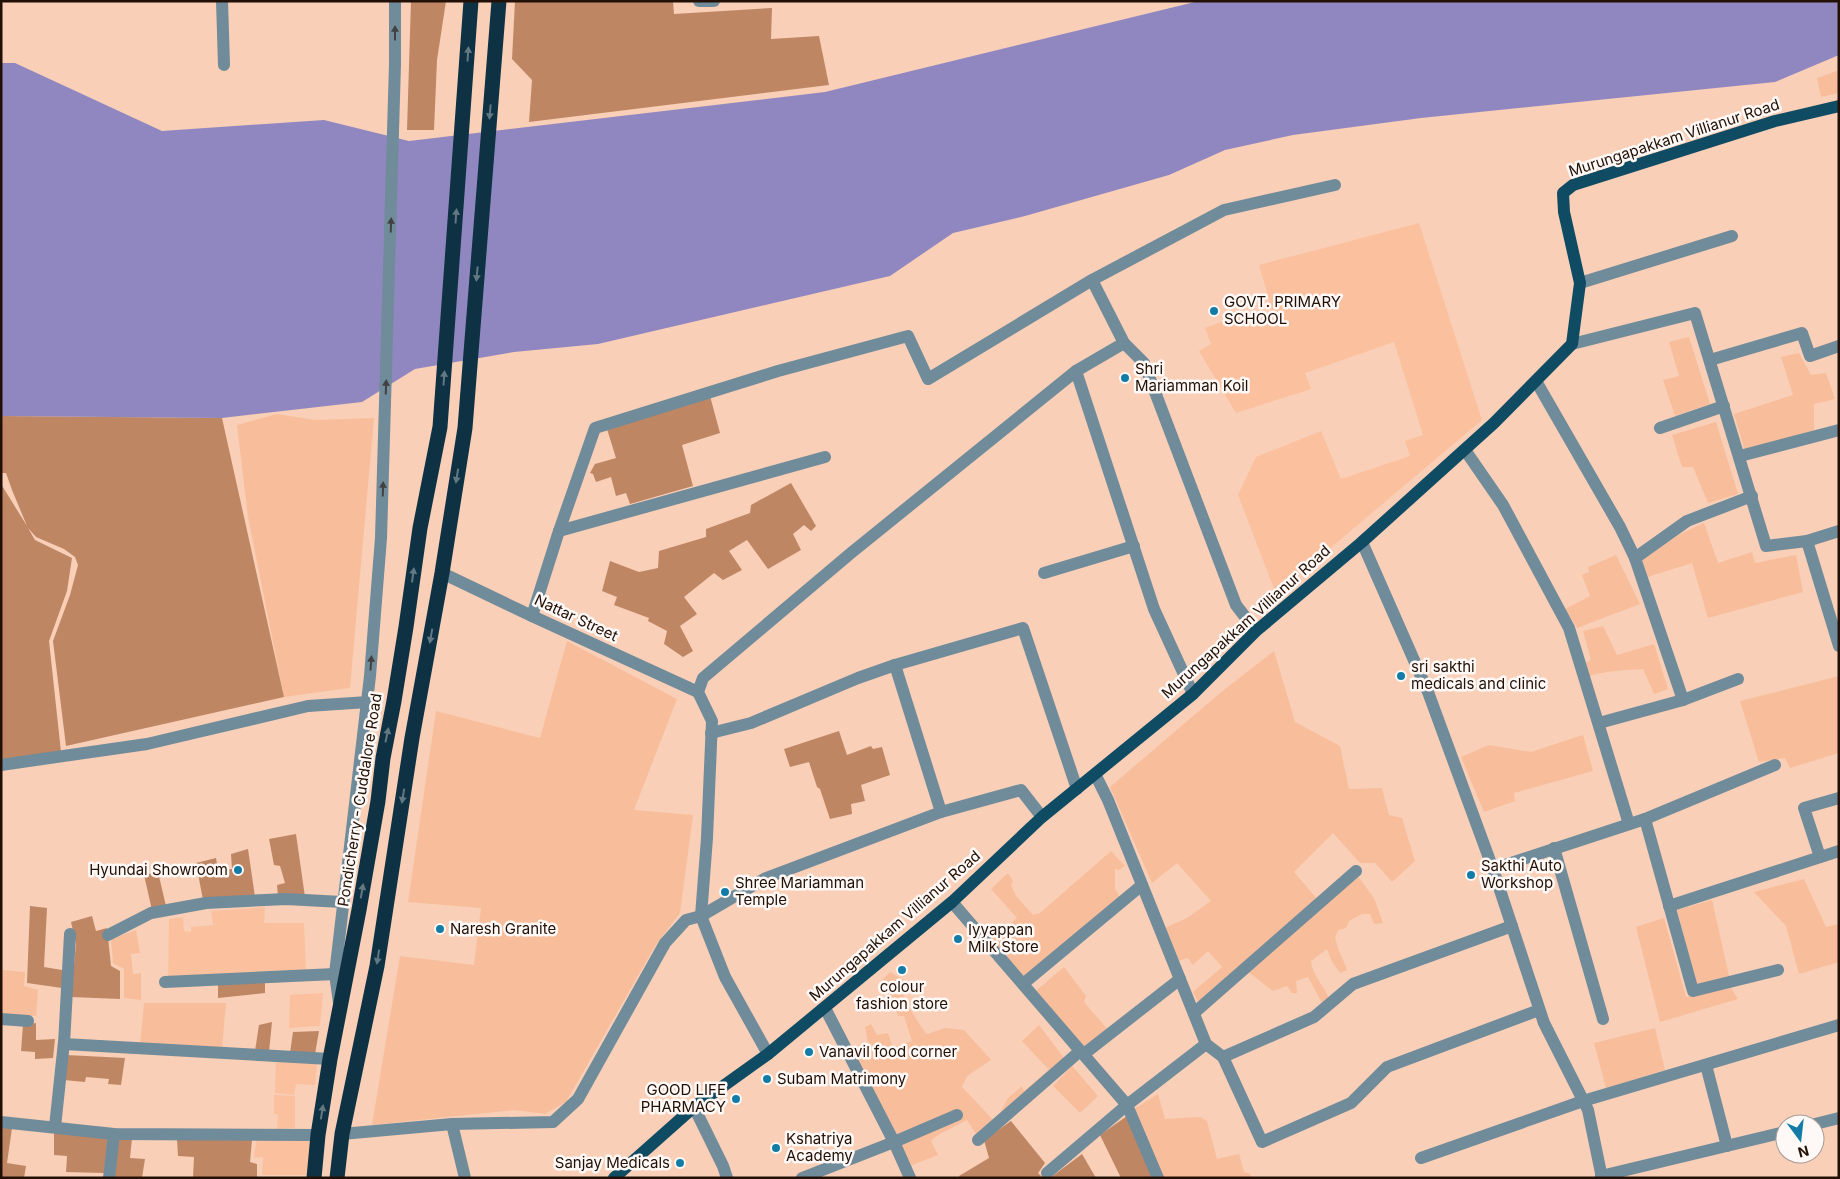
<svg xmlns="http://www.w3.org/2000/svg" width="1840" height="1179" font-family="Inter,sans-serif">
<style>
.built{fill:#fbc19f}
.green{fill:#f8be9b}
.forest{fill:#bf8664}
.water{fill:#9187c0}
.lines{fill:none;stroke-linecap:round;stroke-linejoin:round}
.minor{stroke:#708b9a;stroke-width:12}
.major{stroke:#104b64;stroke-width:12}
.highway{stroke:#0e3243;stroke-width:15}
.oneway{fill:#414141}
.oneway2{fill:#627882}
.poi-dot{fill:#127ca6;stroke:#fef9f6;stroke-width:2}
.labels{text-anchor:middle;stroke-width:5;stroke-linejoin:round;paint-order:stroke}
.street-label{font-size:15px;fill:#221006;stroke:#fef9f6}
.poi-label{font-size:15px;fill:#221006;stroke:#fef9f6;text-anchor:start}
</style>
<rect width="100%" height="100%" fill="#f9cfb7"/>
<g class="built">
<polygon points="1419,223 1482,420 1276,594 1238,495 1256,457 1321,431 1341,479 1410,456 1405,441 1423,435 1394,342 1305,373 1311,389 1236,413 1199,351 1211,344 1205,328 1244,313 1257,326 1275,320 1259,265"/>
<polygon points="265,907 264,923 304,923 306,970 168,982 169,919 183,917 184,931 191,932 191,927 213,925 211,911"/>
<polygon points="323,993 320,1026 289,1028 290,995"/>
<polygon points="276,1062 317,1063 315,1085 296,1084 294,1095 275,1093"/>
<polygon points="274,1095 295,1096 295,1128 277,1129 278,1114 274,1114"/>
<polygon points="256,1140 312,1140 308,1175 262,1175 263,1157 254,1158"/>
</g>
<g class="green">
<polygon points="1839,70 1839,93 1821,97 1817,78"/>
<polygon points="1689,337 1710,404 1675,416 1663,380 1679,376 1669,342"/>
<polygon points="1799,353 1811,375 1826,373 1835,399 1814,404 1814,430 1745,451 1734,414 1793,395 1781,357"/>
<polygon points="277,414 315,420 374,418 350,688 284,697 248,517 237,425"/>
<polygon points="1716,422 1738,494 1708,503 1693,467 1682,467 1672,435"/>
<polygon points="1704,523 1718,563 1752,552 1755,563 1796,555 1803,592 1708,618 1692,563 1648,577 1642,559 1682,533"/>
<polygon points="1616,555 1640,604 1577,628 1565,609 1590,596 1582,575 1589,572 1588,567"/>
<path d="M1603,626L1617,655L1654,644L1668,689L1654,694L1643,669C1626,670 1605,671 1589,676L1585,663L1591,660L1583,631Z"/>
<polygon points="567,641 677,699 634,810 693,815 680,913 655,946 566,1102 545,1114 514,1110 372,1125 400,956 474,965 481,908 408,902 436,711 540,738"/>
<polygon points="1274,651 1295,722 1340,746 1349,789 1382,788 1389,815 1402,818 1415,861 1392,882 1375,863 1360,863 1333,833 1294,872 1319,901 1200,1005 1193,992 1222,967 1208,951 1193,965 1188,958 1178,961 1165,928 1187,918 1211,901 1177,863 1152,883 1110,787 1220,693"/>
<polygon points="1839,676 1839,753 1790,768 1785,758 1759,762 1740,701"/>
<polygon points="1583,735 1593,771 1514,793 1515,801 1484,812 1461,757 1489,745 1531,752"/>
<polygon points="1111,851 1125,866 1119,870 1115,869 1115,889 1121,899 1023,981 989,941 1017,918 991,889 1008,873 1013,881 1011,885 1016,896 1033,915 1040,913"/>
<path d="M1357,875L1374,898L1383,923L1374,924L1370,914H1362L1349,921L1346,928L1339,930L1335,936C1337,949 1343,958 1347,970L1340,973L1332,962L1327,949L1311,961C1314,979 1324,984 1329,999L1323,1005L1308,977L1296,981L1297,993H1292L1287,986L1273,991L1247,971Z"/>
<polygon points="1804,879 1826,927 1839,924 1839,962 1799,974 1786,926 1754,892"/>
<polygon points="1712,900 1729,976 1697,985 1677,910"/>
<polygon points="1664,918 1686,997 1731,988 1738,999 1660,1022 1636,927"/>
<polygon points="136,930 140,953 131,954 133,974 141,973 141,1000 124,998 124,969 113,963 111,939"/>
<polygon points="1064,967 1086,996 1084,1002 1109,1031 1084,1053 1032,994"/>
<polygon points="1,970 25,972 24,986 38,990 36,1016 1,1014"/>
<path d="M890,972L904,980L900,985C903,998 918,1024 927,1034L945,1028L964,1030L991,1060L967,1076L962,1087L996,1123L978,1137L967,1120L936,1136L931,1141L938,1155L912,1165L908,1171L849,1050L859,1045L861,1050L869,1048L865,1027L871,1024L877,1035L888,1033L893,1048L912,1041L904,1016H898L896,1010H884L883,1006L892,1002L888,989L883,979Z"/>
<polygon points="144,1003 226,1003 222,1048 140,1045"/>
<polygon points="1039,1025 1063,1057 1053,1073 999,1115 1008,1098 1022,1086 1024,1091 1049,1070 1022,1041"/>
<polygon points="1655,1028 1665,1070 1606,1088 1594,1043"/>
<polygon points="1072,1066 1098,1096 1080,1113 1053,1086"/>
<polygon points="1158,1094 1165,1119 1200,1117 1207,1121 1217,1159 1239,1154 1244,1172 1250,1174 1251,1178 1161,1178 1134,1109"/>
</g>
<g class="forest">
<polygon points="411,1 446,1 437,60 434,130 407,130"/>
<polygon points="515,1 673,1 674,14 772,8 771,39 819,36 829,85 529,122 532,80 512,59"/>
<polygon points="710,396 720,433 682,445 693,486 630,504 626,493 616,496 611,477 596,482 593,474 590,473 595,464 616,458 607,429"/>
<polygon points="1,416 222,418 284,697 66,746 53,641 70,595 78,565 75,557 64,549 36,537 28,528 35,540 72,558 67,591 49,641 61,752 1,762 1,484 27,526 12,490 6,473 1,473"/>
<polygon points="791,483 816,526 811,531 804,525 793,534 801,550 768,569 747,540 729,551 742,570 723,580 714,573 684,597 697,614 680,626 693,651 683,657 664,644 667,631 648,621 649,618 614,605 617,597 602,591 610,561 639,572 658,568 659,551 706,537 706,529 750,513 751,505"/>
<polygon points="839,731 847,755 871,746 873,749 882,747 890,775 861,785 865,801 851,804 852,814 830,819 820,789 817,787 809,762 790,767 784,749"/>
<polygon points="296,834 305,897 278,896 277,885 285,883 280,866 274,865 269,839"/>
<polygon points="248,849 255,897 203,900 196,863 216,858 218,870 232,869 231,854"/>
<polygon points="158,872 166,906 152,910 144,875"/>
<polygon points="30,906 47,908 44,967 62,970 62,988 27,983"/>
<polygon points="92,916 96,931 107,928 111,966 120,971 120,999 71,997 76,944 71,922"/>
<polygon points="265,982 265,993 218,998 218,983"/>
<polygon points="272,1022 269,1052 255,1051 259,1025"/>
<polygon points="36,1023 36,1040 55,1039 53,1058 35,1059 35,1052 21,1051 23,1025"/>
<polygon points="319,1031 315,1054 290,1053 293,1032"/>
<polygon points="66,1055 125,1058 121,1085 108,1084 109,1079 86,1077 85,1082 64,1080"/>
<polygon points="1127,1116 1154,1178 1121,1178 1100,1135"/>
<polygon points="1011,1121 1045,1163 1038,1173 1043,1178 960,1178 959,1176 989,1158 984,1140"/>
<polygon points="1,1127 12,1128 7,1163 26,1166 24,1178 1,1178"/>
<polygon points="54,1133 108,1138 104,1173 66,1172 67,1156 54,1155"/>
<polygon points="118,1137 132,1138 130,1158 145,1159 142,1178 113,1178"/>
<polygon points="177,1139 252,1140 250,1162 257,1164 257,1178 193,1178 194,1157 178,1156"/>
<polygon points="1082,1154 1096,1178 1050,1178"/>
</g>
<polygon class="water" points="1199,1 1839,1 1839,55 1775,82 1421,118 1293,135 1225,150 1169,175 1025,216 953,233 890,276 598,344 514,352 415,369 362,402 222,418 1,416 1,63 15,63 162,131 324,120 409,141 825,92"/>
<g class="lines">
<g class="minor">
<polyline points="222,1 224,65"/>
<polyline points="699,1 714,1"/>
<polyline points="1092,280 1124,343 1144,363 1236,605 1256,631"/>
<polyline points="1580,283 1732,236"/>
<polyline points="1572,344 1695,313 1766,546 1807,541 1839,531"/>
<polyline points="1710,360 1802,333 1810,356 1839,346"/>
<polyline points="1076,371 1154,609 1193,694"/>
<polyline points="1536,381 1620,527 1635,558 1683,700"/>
<polyline points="1660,428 1724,406"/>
<polyline points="1465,450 1503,505 1569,628 1629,824"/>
<polyline points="1740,456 1839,430"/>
<polyline points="559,531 825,457"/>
<polyline points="1807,541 1839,646"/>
<polyline points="1362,542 1428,692 1493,869 1544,1023 1588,1110 1602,1178"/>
<polyline points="1635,558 1687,521 1752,496"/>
<polyline points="442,573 532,616 698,692"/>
<polyline points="1044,573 1134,546"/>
<polyline points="532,616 558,534 595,428 778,371 908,336 928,379 1092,280 1224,210 1335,185"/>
<polyline points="895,665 941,812"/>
<polyline points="1599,723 1683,700 1738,679"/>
<polyline points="711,733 751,723 858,678 895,665 1023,628 1077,789"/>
<polyline points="1,765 147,744 308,706 368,702"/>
<polyline points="1095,774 1108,800 1206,1044 1223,1057 1262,1142 1351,1103 1387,1067 1539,1010"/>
<polyline points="1645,819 1693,991 1778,970"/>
<polyline points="1554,848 1603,1019"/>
<polyline points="1820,857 1804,808 1839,798"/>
<polyline points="1493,869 1645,819 1775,765"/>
<polyline points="952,902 1127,1105 1158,1178"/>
<polyline points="1669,906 1839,851"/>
<polyline points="70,934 64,1044 330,1059"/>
<polyline points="108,935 151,913 206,903 286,899 342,902"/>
<polyline points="165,982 335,974"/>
<polyline points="1023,984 1142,885"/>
<polyline points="339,1003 335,974 370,676 381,538 395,64 395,1"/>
<polyline points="825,1008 894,1142 957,1115"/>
<polyline points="1194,1013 1356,871"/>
<polyline points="1,1019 28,1021"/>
<polyline points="768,1054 725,977 701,916 707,838 712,721 698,692 703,678 851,553 1076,371 1124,343"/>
<polyline points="1084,1054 1180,979"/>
<polyline points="1223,1057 1314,1017 1353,984 1512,926"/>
<polyline points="1706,1065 1727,1146"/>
<polyline points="694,1107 723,1166 727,1178"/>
<polyline points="1,1122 114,1134 318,1135"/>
<polyline points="452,1124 465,1178"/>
<polyline points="1815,1124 1839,1118"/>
<polyline points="55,1127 64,1042"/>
<polyline points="342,1134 452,1124 553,1122 578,1099 665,943 686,920 701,916 766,878 941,812 1021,790 1042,817"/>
<polyline points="978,1140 1080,1051"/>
<polyline points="1421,1158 1583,1101 1839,1025"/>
<polyline points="1047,1173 1127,1105 1206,1044"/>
<polyline points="1601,1176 1785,1132"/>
<polyline points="109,1178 114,1134"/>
<polyline points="802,1178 894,1142 910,1178"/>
</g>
<polyline class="major" points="614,1178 694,1107 768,1054 952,902 1042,817 1193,694 1256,631 1362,542 1494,423 1572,344 1580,283 1564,212 1563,193 1573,185 1592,179 1775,121 1839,106"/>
<g class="highway">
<polyline points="314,1178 318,1135 330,1059 359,910 378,801 383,758 394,701 406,627 420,528 440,427 471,1"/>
<polyline points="337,1178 342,1134 377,966 412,738 442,573 465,428 499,1"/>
</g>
</g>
<defs><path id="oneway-solid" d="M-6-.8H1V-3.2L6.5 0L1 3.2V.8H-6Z" transform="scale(1.25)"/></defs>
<g class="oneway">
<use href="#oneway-solid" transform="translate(395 33) rotate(-90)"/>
<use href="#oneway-solid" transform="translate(391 225) rotate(-88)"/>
<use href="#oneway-solid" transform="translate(386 387) rotate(-88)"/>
<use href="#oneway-solid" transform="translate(383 489) rotate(-88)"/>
<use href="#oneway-solid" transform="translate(371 663) rotate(-86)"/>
</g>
<g class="oneway2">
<use href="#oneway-solid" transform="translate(468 54) rotate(-86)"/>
<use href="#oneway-solid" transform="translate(490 112) rotate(95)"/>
<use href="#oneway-solid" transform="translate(456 216) rotate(-86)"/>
<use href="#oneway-solid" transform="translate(477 274) rotate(95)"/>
<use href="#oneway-solid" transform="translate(444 378) rotate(-86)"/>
<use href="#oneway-solid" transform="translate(457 476) rotate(99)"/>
<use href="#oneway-solid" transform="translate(413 575) rotate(-82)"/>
<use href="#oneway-solid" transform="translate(431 636) rotate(100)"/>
<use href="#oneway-solid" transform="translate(387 735) rotate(-78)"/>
<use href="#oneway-solid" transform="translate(403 796) rotate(99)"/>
<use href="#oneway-solid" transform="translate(362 891) rotate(-80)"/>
<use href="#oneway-solid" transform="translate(378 957) rotate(99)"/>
<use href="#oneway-solid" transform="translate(322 1112) rotate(-81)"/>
</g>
<g class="poi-dot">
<circle cx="1214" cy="311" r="5"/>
<circle cx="1125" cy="378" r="5"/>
<circle cx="1401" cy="676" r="5"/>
<circle cx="238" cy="870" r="5"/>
<circle cx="1471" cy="875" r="5"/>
<circle cx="725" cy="892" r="5"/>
<circle cx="440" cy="929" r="5"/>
<circle cx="958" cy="939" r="5"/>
<circle cx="902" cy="970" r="5"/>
<circle cx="809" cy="1052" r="5"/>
<circle cx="767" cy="1079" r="5"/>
<circle cx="736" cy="1099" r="5"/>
<circle cx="776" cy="1148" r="5"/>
<circle cx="680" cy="1163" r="5"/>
</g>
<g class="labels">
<g class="street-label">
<text transform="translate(1674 138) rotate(-18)" y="5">Murungapakkam Villianur Road</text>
<text transform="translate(576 618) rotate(25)" y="5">Nattar Street</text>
<text transform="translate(1246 622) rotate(-42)" y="5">Murungapakkam Villianur Road</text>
<text transform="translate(360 800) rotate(-81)" y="5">Pondicherry - Cuddalore Road</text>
<text transform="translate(895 926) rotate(-41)" y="5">Murungapakkam Villianur Road</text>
</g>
<g class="poi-label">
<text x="1224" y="307">GOVT. PRIMARY<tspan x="1224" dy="17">SCHOOL</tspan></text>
<text x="1135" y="374">Shri<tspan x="1135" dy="17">Mariamman Koil</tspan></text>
<text x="1411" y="672">sri sakthi<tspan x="1411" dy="17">medicals and clinic</tspan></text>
<text x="1481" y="871">Sakthi Auto<tspan x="1481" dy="17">Workshop</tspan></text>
<text x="228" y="875" text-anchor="end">Hyundai Showroom</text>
<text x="735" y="888">Shree Mariamman<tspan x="735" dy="17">Temple</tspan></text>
<text x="450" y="934">Naresh Granite</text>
<text x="968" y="935">Iyyappan<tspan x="968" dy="17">Milk Store</tspan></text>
<text x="902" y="992" text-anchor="middle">colour<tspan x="902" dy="17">fashion store</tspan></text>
<text x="819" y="1057">Vanavil food corner</text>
<text x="777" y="1084">Subam Matrimony</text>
<text x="726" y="1095" text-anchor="end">GOOD LIFE<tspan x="726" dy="17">PHARMACY</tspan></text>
<text x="786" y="1144">Kshatriya<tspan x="786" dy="17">Academy</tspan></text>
<text x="670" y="1168" text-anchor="end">Sanjay Medicals</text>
</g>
</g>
<rect width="1840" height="1179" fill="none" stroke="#221006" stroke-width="5"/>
<g transform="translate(1800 1139) rotate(165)"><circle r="24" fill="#fef9f6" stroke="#a69c96"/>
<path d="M0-4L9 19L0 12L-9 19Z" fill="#127ca6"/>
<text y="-8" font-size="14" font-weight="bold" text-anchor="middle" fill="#221006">N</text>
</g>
</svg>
